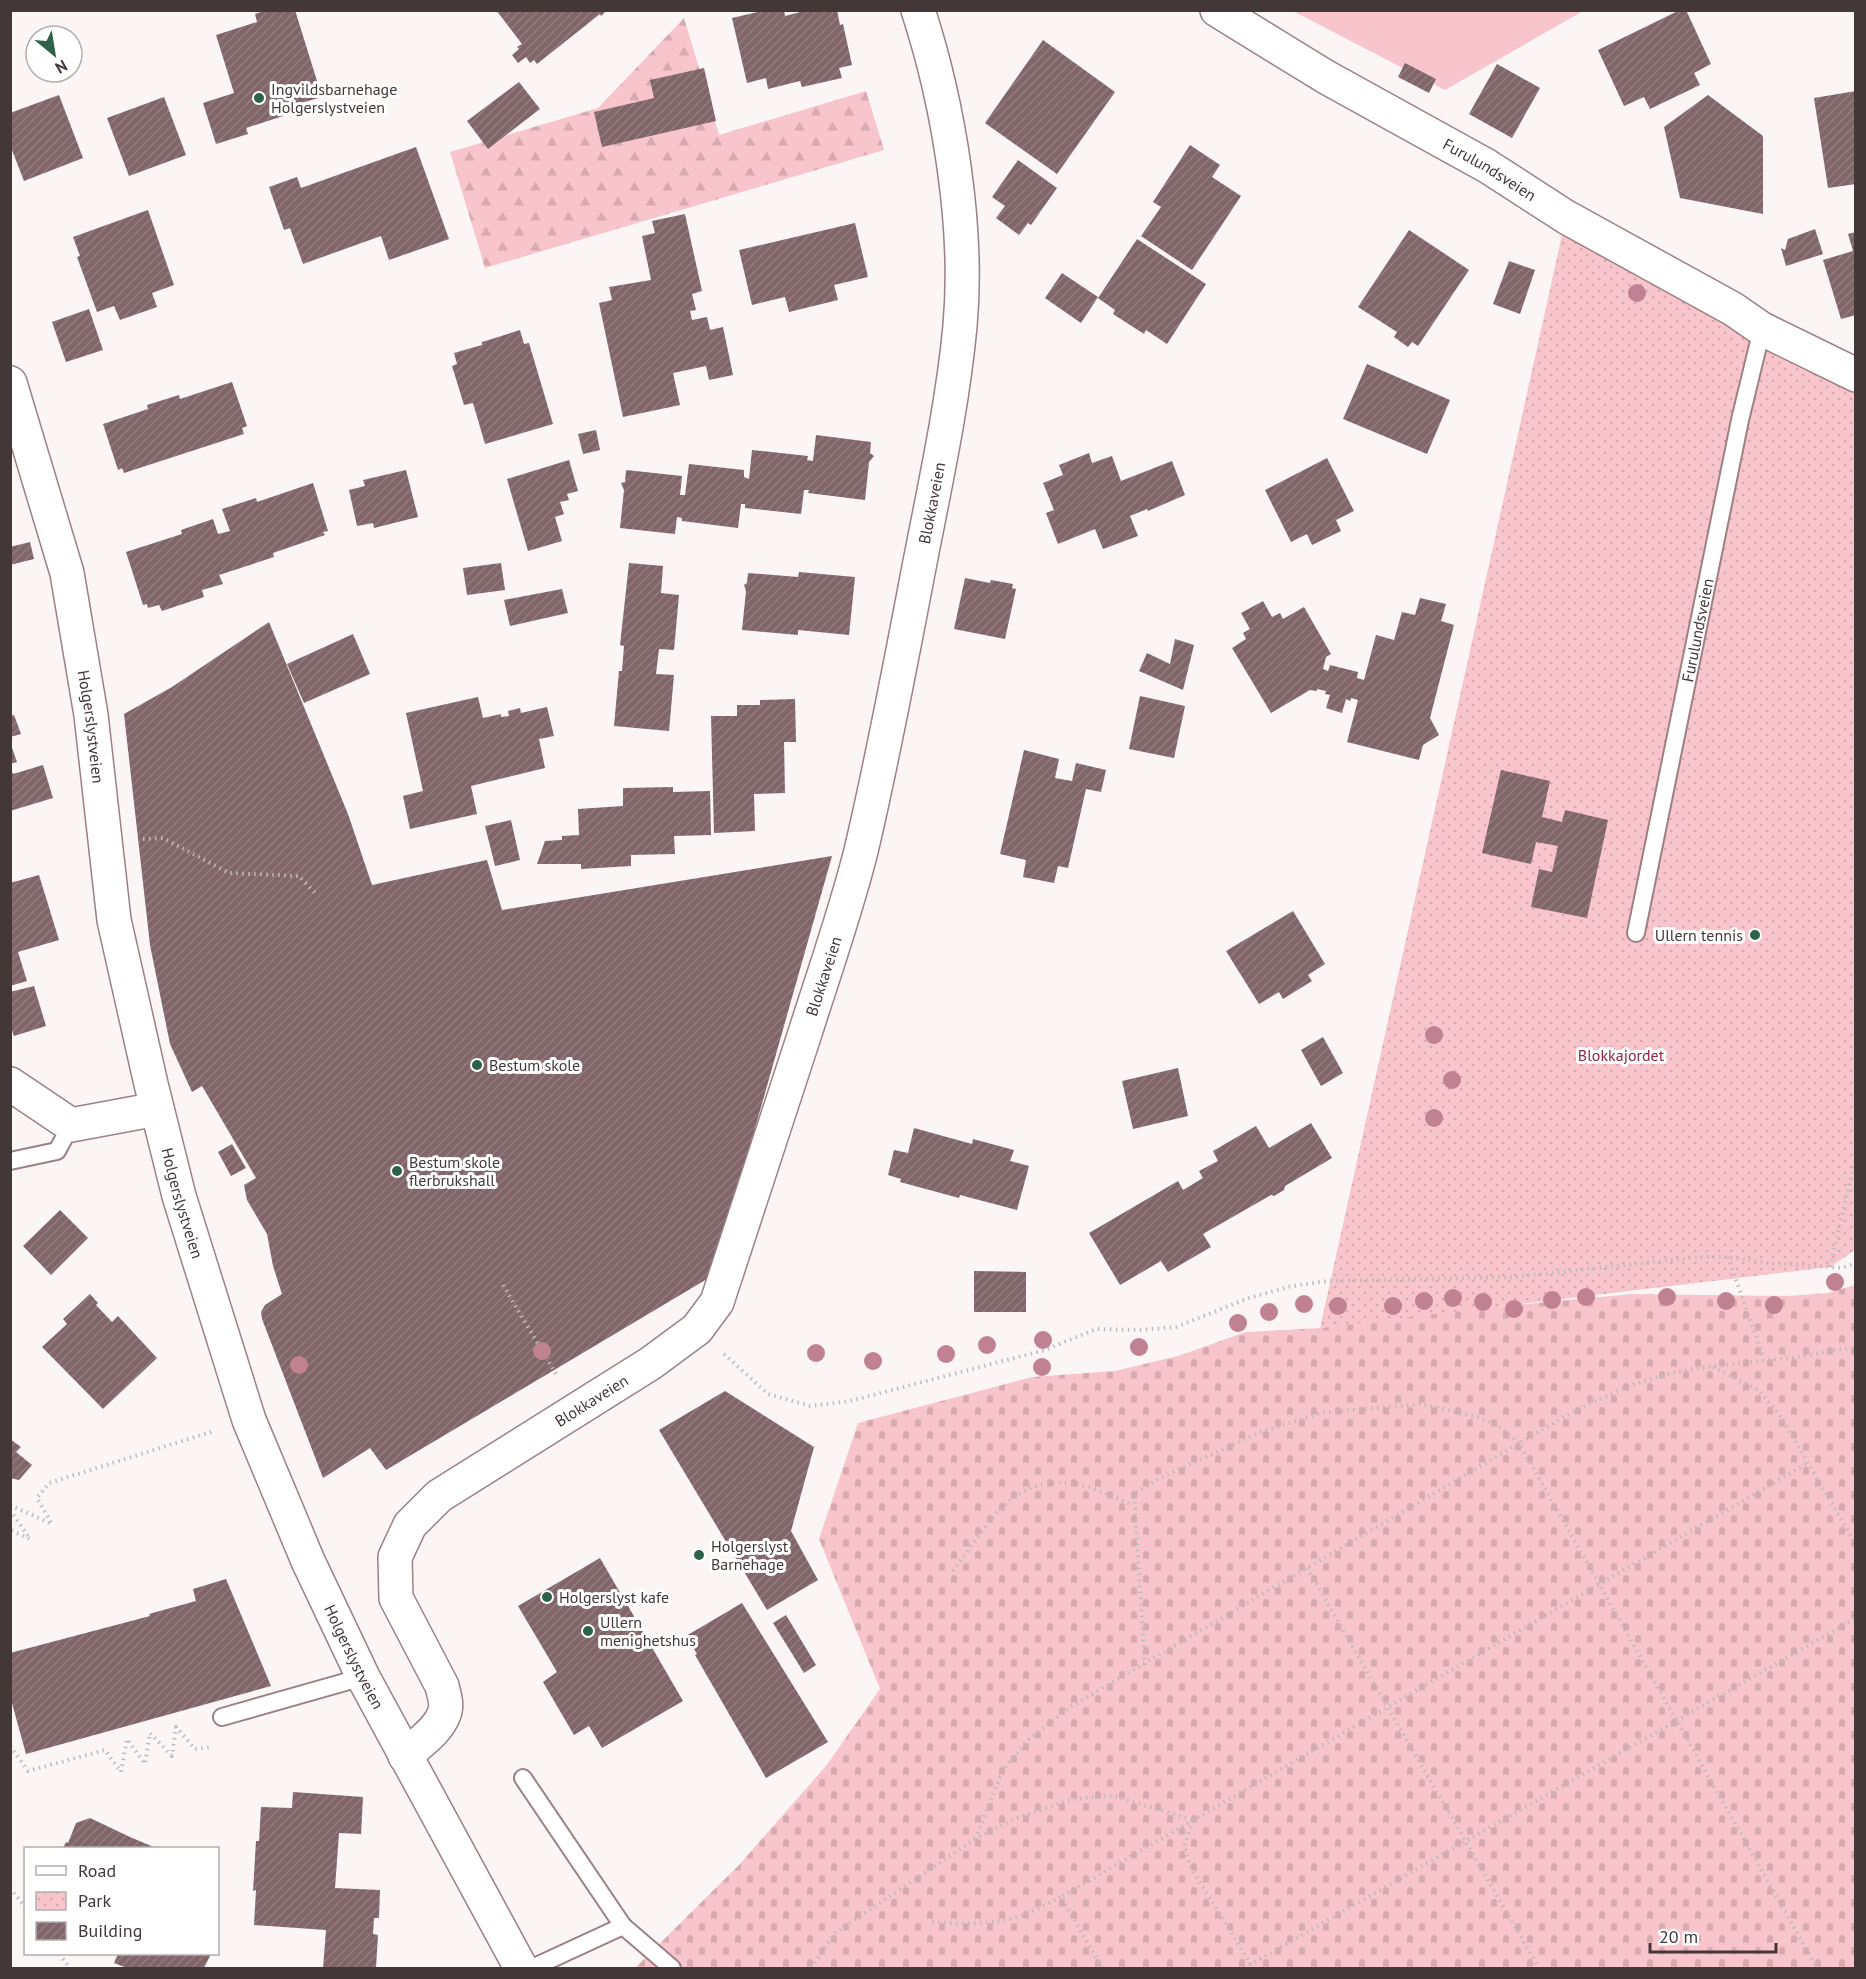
<svg xmlns="http://www.w3.org/2000/svg" width="1866" height="1979" font-family="'PT Sans',sans-serif">
<style>
.grass{fill:#f9c5cc}
.forest{fill:url(#forest-firs)}
.cemetery{fill:url(#cemetery-stones)}
.park{fill:url(#park-dots)}
.building{fill:url(#building-hatch)}
.lines{fill:none;stroke-linecap:round;stroke-linejoin:round}
.lane-casing{stroke:#9c8084;stroke-width:20}
.street-casing{stroke:#9c8084;stroke-width:36}
.path{stroke:#c1baba;stroke-width:4;stroke-dasharray:1.5 4.5;stroke-linecap:butt}
.lane{stroke:#fff;stroke-width:16}
.street{stroke:#fff;stroke-width:33}
.tree{fill:#c08292}
.poi-dot{fill:#2e6248;stroke:#fff;stroke-width:2}
.labels{text-anchor:middle;stroke-width:6;stroke-linejoin:round;paint-order:stroke}
.poi-label{font-size:16px;fill:#433738;stroke:#fff;text-anchor:start}
.street-label{font-size:16px;fill:#433738;stroke:#fff}
.park-label{font-size:16px;fill:#902441;stroke:#fff}
</style>
<defs>
<pattern id="forest-firs" width="22" height="20" patternUnits="userSpaceOnUse" patternTransform="scale(1.5)"><rect width="22" height="20" fill="#f9c5cc"/><path d="M5 1l3.5 6h-7zM16 11l3.5 6h-7z" fill="#d7aab0"/></pattern>
<pattern id="cemetery-stones" width="16" height="16" patternUnits="userSpaceOnUse" patternTransform="scale(1.5)"><rect width="16" height="16" fill="#f9c5cc"/><path d="M2 7V4a2 2 0 0 1 4 0v3zM10 15v-3a2 2 0 0 1 4 0v3z" fill="#d7aab0"/></pattern>
<pattern id="park-dots" width="8" height="8" patternUnits="userSpaceOnUse" patternTransform="scale(1.5)"><rect width="8" height="8" fill="#f9c5cc"/><path d="M2 2h.1M6 6h.1" fill="none" stroke="#d7aab0" stroke-width="1.8" stroke-linecap="round"/></pattern>
<pattern id="building-hatch" width="6" height="6" patternUnits="userSpaceOnUse" patternTransform="scale(1.5)"><rect width="6" height="6" fill="#806569"/><path d="M-1 1l2-2M0 6l6-6M5 7l2-2" fill="none" stroke="#927c80"/></pattern>
</defs>
<rect width="100%" height="100%" fill="#fbf5f5"/>
<polygon class="grass" points="1426,10 1430,12 1431,10 1583,11 1445,90 1293,11"/>
<polygon class="forest" points="684,18 719,135 866,91 884,150 485,268 450,152 598,108"/>
<polygon class="cemetery" points="1855,1285 1855,1968 635,1968 739,1865 826,1766 880,1689 819,1539 858,1423 1032,1377 1115,1371 1178,1356 1246,1332 1320,1328 1432,1313 1632,1294 1789,1296 1828,1293"/>
<polygon class="park" points="1566,217 1855,365 1855,1250 1830,1267 1320,1328"/>
<g class="building">
<polygon points="267,10 295,10 322,97 280,109 283,116 246,128 248,134 216,144 203,103 234,93 216,35 257,22 255,14"/>
<polygon points="496,10 607,10 601,16 600,14 537,64 534,60 530,63 526,57 518,63 512,55 519,49 517,47 522,44"/>
<polygon points="766,10 784,10 785,16 808,10 837,10 840,25 843,24 852,65 839,68 842,78 802,87 800,81 768,89 766,78 747,83 732,18"/>
<polygon points="1680,10 1686,10 1711,64 1694,73 1700,85 1650,109 1644,97 1624,106 1598,50"/>
<polygon points="1043,40 1115,92 1057,174 985,123"/>
<polygon points="1405,63 1436,79 1429,93 1398,77"/>
<polygon points="1497,64 1540,88 1512,138 1469,114"/>
<polygon points="704,68 716,121 602,147 594,112 654,98 650,80"/>
<polygon points="519,82 540,109 488,149 467,121"/>
<polygon points="1856,91 1856,184 1828,188 1814,98"/>
<polygon points="59,95 83,158 24,181 10,145 10,113"/>
<polygon points="1708,95 1763,136 1763,214 1680,198 1664,127"/>
<polygon points="164,97 186,155 129,176 107,118"/>
<polygon points="1190,145 1220,165 1212,177 1241,196 1192,270 1141,236 1161,207 1153,202"/>
<polygon points="416,147 449,239 389,260 381,236 303,264 290,228 284,230 269,187 297,177 301,188"/>
<polygon points="1018,160 1057,188 1031,225 1028,223 1019,235 996,218 1005,206 992,197"/>
<polygon points="148,210 174,285 152,293 157,307 120,320 114,306 97,312 77,257 80,256 73,237"/>
<polygon points="685,214 702,291 692,294 696,310 690,311 692,320 707,317 710,330 723,327 733,375 709,380 706,366 673,373 680,405 623,417 599,303 612,300 609,287 651,280 642,236 655,233 652,221"/>
<polygon points="855,223 868,277 834,285 838,300 789,312 785,297 752,305 739,250"/>
<polygon points="1815,229 1823,254 1786,266 1781,248 1785,250 1788,239"/>
<polygon points="1409,230 1469,270 1418,346 1412,342 1408,347 1394,337 1397,332 1358,307"/>
<polygon points="1856,232 1856,315 1841,319 1823,260 1853,251 1848,234"/>
<polygon points="1137,239 1206,284 1167,344 1146,330 1144,334 1113,314 1115,310 1098,298"/>
<polygon points="1509,261 1535,270 1520,314 1493,304"/>
<polygon points="1062,273 1098,297 1081,323 1045,298"/>
<polygon points="89,309 103,350 66,362 52,322"/>
<polygon points="520,330 524,344 529,343 553,424 485,444 473,403 464,405 452,366 457,364 454,353 482,345 482,342"/>
<polygon points="1367,364 1450,400 1427,454 1343,419"/>
<polygon points="232,382 247,426 242,428 244,434 124,473 122,468 118,470 103,424 148,409 147,405 179,395 180,399"/>
<polygon points="596,430 600,450 583,454 578,434"/>
<polygon points="816,435 871,442 870,453 874,456 869,462 865,500 808,493 809,490 804,490 801,514 745,508 745,504 741,504 738,528 682,521 682,518 677,517 675,534 620,528 624,490 621,483 625,482 626,470 682,476 680,495 685,495 689,464 744,470 744,477 749,479 752,450 808,456 807,460 813,461"/>
<polygon points="1089,453 1092,463 1112,456 1121,481 1172,461 1185,495 1148,511 1147,509 1130,516 1138,536 1103,549 1095,529 1058,544 1046,513 1054,510 1043,483 1063,475 1059,465"/>
<polygon points="1327,458 1354,511 1336,520 1341,531 1312,545 1307,534 1291,542 1265,490"/>
<polygon points="569,460 578,491 567,494 569,500 560,502 564,514 555,517 562,541 528,551 507,479"/>
<polygon points="406,470 418,517 374,528 373,523 357,526 349,490 365,486 363,480"/>
<polygon points="313,483 328,531 323,532 325,535 273,553 274,557 219,575 223,584 202,590 204,597 162,611 159,605 148,608 147,604 143,605 126,552 182,534 181,530 213,519 218,534 230,531 222,509 256,498 257,502"/>
<polygon points="30,542 34,559 10,565 10,547"/>
<polygon points="501,563 505,590 467,595 463,568"/>
<polygon points="629,563 663,566 661,593 679,595 674,650 659,649 656,674 674,675 669,731 614,726 619,671 622,671 624,646 620,645"/>
<polygon points="799,572 855,577 849,635 798,630 798,635 742,630 746,591 744,585 747,583 748,573 798,577"/>
<polygon points="965,578 990,583 991,580 1013,584 1012,588 1016,589 1005,639 954,629"/>
<polygon points="562,589 568,613 510,626 504,600"/>
<polygon points="1420,598 1446,604 1441,621 1454,625 1430,718 1439,735 1423,745 1419,760 1347,742 1358,700 1351,698 1350,701 1346,699 1342,713 1326,708 1330,695 1325,694 1326,691 1317,689 1317,691 1310,690 1271,713 1232,648 1246,639 1243,633 1250,629 1241,613 1263,601 1272,617 1280,613 1283,619 1304,607 1331,654 1326,657 1323,669 1328,671 1330,665 1358,672 1357,678 1364,680 1376,635 1394,640 1402,612 1415,615"/>
<polygon points="269,622 348,814 372,885 487,860 502,910 832,856 728,1224 730,1238 707,1279 386,1470 370,1448 323,1478 262,1319 261,1312 265,1305 282,1294 273,1266 267,1234 247,1200 244,1185 256,1178 202,1086 192,1092 170,1044 150,945 124,714 172,687"/>
<polygon points="353,634 370,674 304,703 287,664"/>
<polygon points="1175,639 1194,645 1183,690 1139,671 1147,653 1170,664"/>
<polygon points="1140,696 1185,706 1174,758 1129,749"/>
<polygon points="478,697 483,718 501,714 501,717 509,716 508,711 520,708 521,713 547,707 554,736 539,739 545,768 471,786 477,814 410,829 403,796 423,791 406,713"/>
<polygon points="795,699 796,742 784,742 785,793 754,794 755,831 714,833 711,716 737,716 737,705 760,705 760,700"/>
<polygon points="14,715 21,734 10,737 10,716"/>
<polygon points="10,742 17,762 10,764"/>
<polygon points="1024,750 1059,759 1055,778 1072,781 1076,763 1106,770 1101,792 1086,789 1068,868 1058,866 1054,883 1023,877 1026,860 1000,854"/>
<polygon points="43,765 53,798 10,811 10,767 13,774"/>
<polygon points="1501,770 1550,781 1542,817 1562,822 1565,810 1608,820 1587,918 1531,907 1539,869 1552,872 1558,846 1536,842 1531,864 1482,853"/>
<polygon points="673,787 673,792 710,791 711,835 674,836 675,854 631,855 631,866 581,869 581,864 537,864 545,841 562,840 562,836 579,835 578,809 623,806 623,788"/>
<polygon points="511,820 520,860 495,866 485,826"/>
<polygon points="39,875 59,940 18,952 27,981 10,986 10,883"/>
<polygon points="1293,911 1325,964 1308,975 1312,981 1283,999 1279,992 1259,1004 1226,951"/>
<polygon points="34,986 46,1026 14,1036 10,1025 10,992"/>
<polygon points="1323,1037 1343,1073 1321,1086 1301,1050"/>
<polygon points="1178,1068 1188,1116 1133,1129 1122,1081"/>
<polygon points="1311,1123 1332,1158 1285,1186 1284,1190 1274,1196 1271,1195 1203,1234 1211,1247 1168,1272 1161,1261 1120,1285 1089,1233 1178,1181 1183,1190 1203,1178 1199,1171 1218,1161 1213,1151 1256,1126 1269,1148"/>
<polygon points="914,1128 972,1144 973,1139 1014,1150 1010,1161 1029,1166 1017,1210 960,1195 959,1198 900,1182 901,1179 888,1175 894,1150 908,1153"/>
<polygon points="232,1144 246,1168 231,1176 218,1152"/>
<polygon points="60,1210 88,1238 51,1275 23,1246"/>
<polygon points="974,1271 1026,1272 1026,1312 974,1312"/>
<polygon points="90,1294 98,1303 96,1305 112,1322 118,1316 157,1358 103,1409 42,1347 67,1324 63,1319"/>
<polygon points="725,1391 814,1447 791,1531 818,1580 767,1610 659,1430"/>
<polygon points="10,1439 21,1447 16,1452 32,1465 19,1480 10,1478"/>
<polygon points="600,1558 622,1596 625,1594 631,1604 628,1606 683,1701 602,1748 589,1726 574,1735 557,1706 543,1682 557,1672 518,1606"/>
<polygon points="226,1579 271,1686 26,1754 10,1696 10,1653 150,1616 149,1614 196,1601 193,1589"/>
<polygon points="742,1603 828,1742 766,1778 695,1655 697,1654 686,1636"/>
<polygon points="786,1615 816,1665 804,1673 773,1623"/>
<polygon points="293,1792 363,1797 361,1834 339,1833 335,1888 380,1890 379,1918 374,1918 373,1934 378,1935 376,1968 323,1968 326,1930 254,1925 256,1890 253,1891 256,1841 259,1841 261,1807 292,1808"/>
<polygon points="90,1818 130,1837 156,1848 63,1848 66,1842 68,1843 76,1823"/>
<polygon points="118,1954 211,1954 204,1968 127,1968 114,1963"/>
</g>
<g class="lines">
<g class="lane-casing">
<g id="lane">
<path id="s1" d="M1636,933L1740,420L1762,329"/>
<polyline points="10,1161 57,1151 71,1125"/>
<polyline points="222,1717 363,1677"/>
<polyline points="523,1778 623,1926"/>
<polyline points="532,1968 623,1926 672,1968"/>
</g>
</g>
<g class="street-casing">
<g id="street">
<path id="s2" d="M1217,10L1326,77L1487,166L1566,217L1733,309L1762,329L1856,375"/>
<path id="s3" d="M10,383L67,573L91,715L114,920L151,1084L179,1196L249,1420L308,1561L363,1677L521,1968"/>
<polyline points="10,1084 71,1125 157,1109"/>
<path id="s4" d="M405,1756C418,1744 438,1731 444,1714C448,1705 444,1695 442,1686L396,1598L395,1557L410,1525L439,1496L651,1363L697,1329L717,1302C747,1211 776,1121 806,1030C825,970 846,911 861,851C882,762 899,672 916,583C932,498 952,412 960,326C969,227 949,105 918,10"/>
</g>
</g>
<g class="path">
<polyline points="143,839 163,838 229,873 299,876 317,895"/>
<polyline points="1728,1257 1764,1359"/>
<polyline points="1830,1267 1856,1157"/>
<polyline points="503,1285 556,1374"/>
<polyline points="724,1354 768,1394 810,1406 850,1401 1045,1350 1096,1329 1140,1330 1176,1327 1249,1298 1292,1286 1328,1281 1513,1277 1700,1257 1728,1257 1769,1263 1830,1267 1842,1268 1856,1263"/>
<polyline points="1713,1367 1758,1390 1780,1415 1856,1545"/>
<polyline points="10,1505 52,1524 37,1498 49,1483 214,1431"/>
<polyline points="10,1510 30,1539 10,1530"/>
<polyline points="1307,1568 1539,1968"/>
<path d="M953,1571C990,1523 1012,1471 1081,1485C1099,1489 1117,1499 1133,1505"/>
<polyline points="1145,1665 1134,1494 1158,1479 1261,1432 1321,1413 1420,1404 1478,1417 1495,1424 1519,1443 1817,1968"/>
<polyline points="10,1746 28,1771 105,1750 121,1772 127,1739 145,1764 150,1733 172,1756 176,1727 195,1749 210,1747"/>
<polyline points="1193,1821 1184,1846 1191,1868 1253,1968"/>
<path d="M975,1839L1003,1770L1029,1739L1072,1706L1569,1414C1602,1398 1636,1381 1672,1373C1716,1364 1761,1362 1805,1356C1823,1353 1838,1347 1856,1349"/>
<polyline points="10,1888 26,1908"/>
<path d="M932,1922C964,1924 996,1925 1027,1914C1038,1909 1050,1902 1061,1897"/>
<polyline points="59,1954 70,1968"/>
<polyline points="811,1968 835,1933 975,1839 1015,1819 1066,1801 1089,1797 1114,1796 1193,1820"/>
<polyline points="1102,1968 1061,1897 1808,1463"/>
<polyline points="1244,1968 1856,1618"/>
</g>
<use href="#lane" class="lane"/>
<use href="#street" class="street"/>
</g>
<g class="tree">
<circle cx="1637" cy="293" r="9"/>
<circle cx="1434" cy="1035" r="9"/>
<circle cx="1452" cy="1080" r="9"/>
<circle cx="1434" cy="1118" r="9"/>
<circle cx="1835" cy="1282" r="9"/>
<circle cx="1586" cy="1297" r="9"/>
<circle cx="1667" cy="1297" r="9"/>
<circle cx="1453" cy="1298" r="9"/>
<circle cx="1552" cy="1300" r="9"/>
<circle cx="1424" cy="1301" r="9"/>
<circle cx="1726" cy="1301" r="9"/>
<circle cx="1483" cy="1302" r="9"/>
<circle cx="1304" cy="1304" r="9"/>
<circle cx="1774" cy="1305" r="9"/>
<circle cx="1338" cy="1306" r="9"/>
<circle cx="1393" cy="1306" r="9"/>
<circle cx="1514" cy="1309" r="9"/>
<circle cx="1269" cy="1312" r="9"/>
<circle cx="1238" cy="1323" r="9"/>
<circle cx="1043" cy="1340" r="9"/>
<circle cx="987" cy="1345" r="9"/>
<circle cx="1139" cy="1347" r="9"/>
<circle cx="542" cy="1351" r="9"/>
<circle cx="816" cy="1353" r="9"/>
<circle cx="946" cy="1354" r="9"/>
<circle cx="873" cy="1361" r="9"/>
<circle cx="299" cy="1365" r="9"/>
<circle cx="1042" cy="1367" r="9"/>
</g>
<g class="poi-dot">
<circle cx="259" cy="98" r="6"/>
<circle cx="1755" cy="935" r="6"/>
<circle cx="477" cy="1065" r="6"/>
<circle cx="397" cy="1171" r="6"/>
<circle cx="699" cy="1555" r="6"/>
<circle cx="547" cy="1597" r="6"/>
<circle cx="588" cy="1631" r="6"/>
</g>
<g class="labels">
<g class="poi-label">
<text x="271" y="95">Ingvildsbarnehage<tspan x="271" dy="18">Holgerslystveien</tspan></text>
<text x="1743" y="941" text-anchor="end">Ullern tennis</text>
<text x="489" y="1071">Bestum skole</text>
<text x="409" y="1168">Bestum skole<tspan x="409" dy="18">flerbrukshall</tspan></text>
<text x="711" y="1552">Holgerslyst<tspan x="711" dy="18">Barnehage</tspan></text>
<text x="559" y="1603">Holgerslyst kafe</text>
<text x="600" y="1628">Ullern<tspan x="600" dy="18">menighetshus</tspan></text>
</g>
<g class="street-label">
<text dy="6" stroke="none"><textPath href="#s2" startOffset="316">Furulundsveien</textPath></text>
<text dy="6" stroke="none"><textPath href="#s4" startOffset="1473">Blokkaveien</textPath></text>
<text dy="6" stroke="none"><textPath href="#s1" startOffset="309">Furulundsveien</textPath></text>
<text dy="6" stroke="none"><textPath href="#s3" startOffset="354">Holgerslystveien</textPath></text>
<text dy="6" stroke="none"><textPath href="#s4" startOffset="987">Blokkaveien</textPath></text>
<text dy="6" stroke="none"><textPath href="#s3" startOffset="840">Holgerslystveien</textPath></text>
<text dy="6" stroke="none"><textPath href="#s4" startOffset="483">Blokkaveien</textPath></text>
<text dy="6" stroke="none"><textPath href="#s3" startOffset="1326">Holgerslystveien</textPath></text>
</g>
<g class="park-label">
<text x="1621" y="1061">Blokkajordet</text>
</g>
</g>
<rect width="1866" height="1979" fill="none" stroke="#433738" stroke-width="24"/>
<rect x="24" y="1847" width="195" height="108" fill="#ffffff" stroke="#b4afaf" stroke-width="1.5"/>
<rect x="36" y="1866" width="30" height="9" fill="#ffffff" stroke="#b4afaf" stroke-width="1.5"/>
<text x="78" y="1877" font-size="18" fill="#433738">Road</text>
<rect x="36" y="1892" width="30" height="18" fill="url(#park-dots)" stroke="#b4afaf" stroke-width="1.5"/>
<text x="78" y="1907" font-size="18" fill="#433738">Park</text>
<rect x="36" y="1922" width="30" height="18" fill="url(#building-hatch)" stroke="#b4afaf" stroke-width="1.5"/>
<text x="78" y="1937" font-size="18" fill="#433738">Building</text>
<g transform="translate(54 54) rotate(150)"><circle r="28" fill="#ffffff" stroke="#b4afaf" stroke-width="1.5"/>
<path d="M0-4.5L10 22L0 15L-10 22Z" fill="#2e6248"/>
<text y="-9" font-size="16" font-weight="bold" text-anchor="middle" fill="#433738">N</text>
</g>
<path d="M1650 1943v9h126v-9" fill="none" stroke="#433738" stroke-width="3"/>
<text x="1659" y="1943" font-size="18" fill="#433738" stroke="#ffffff" stroke-width="4.5" paint-order="stroke">20 m</text>
</svg>
